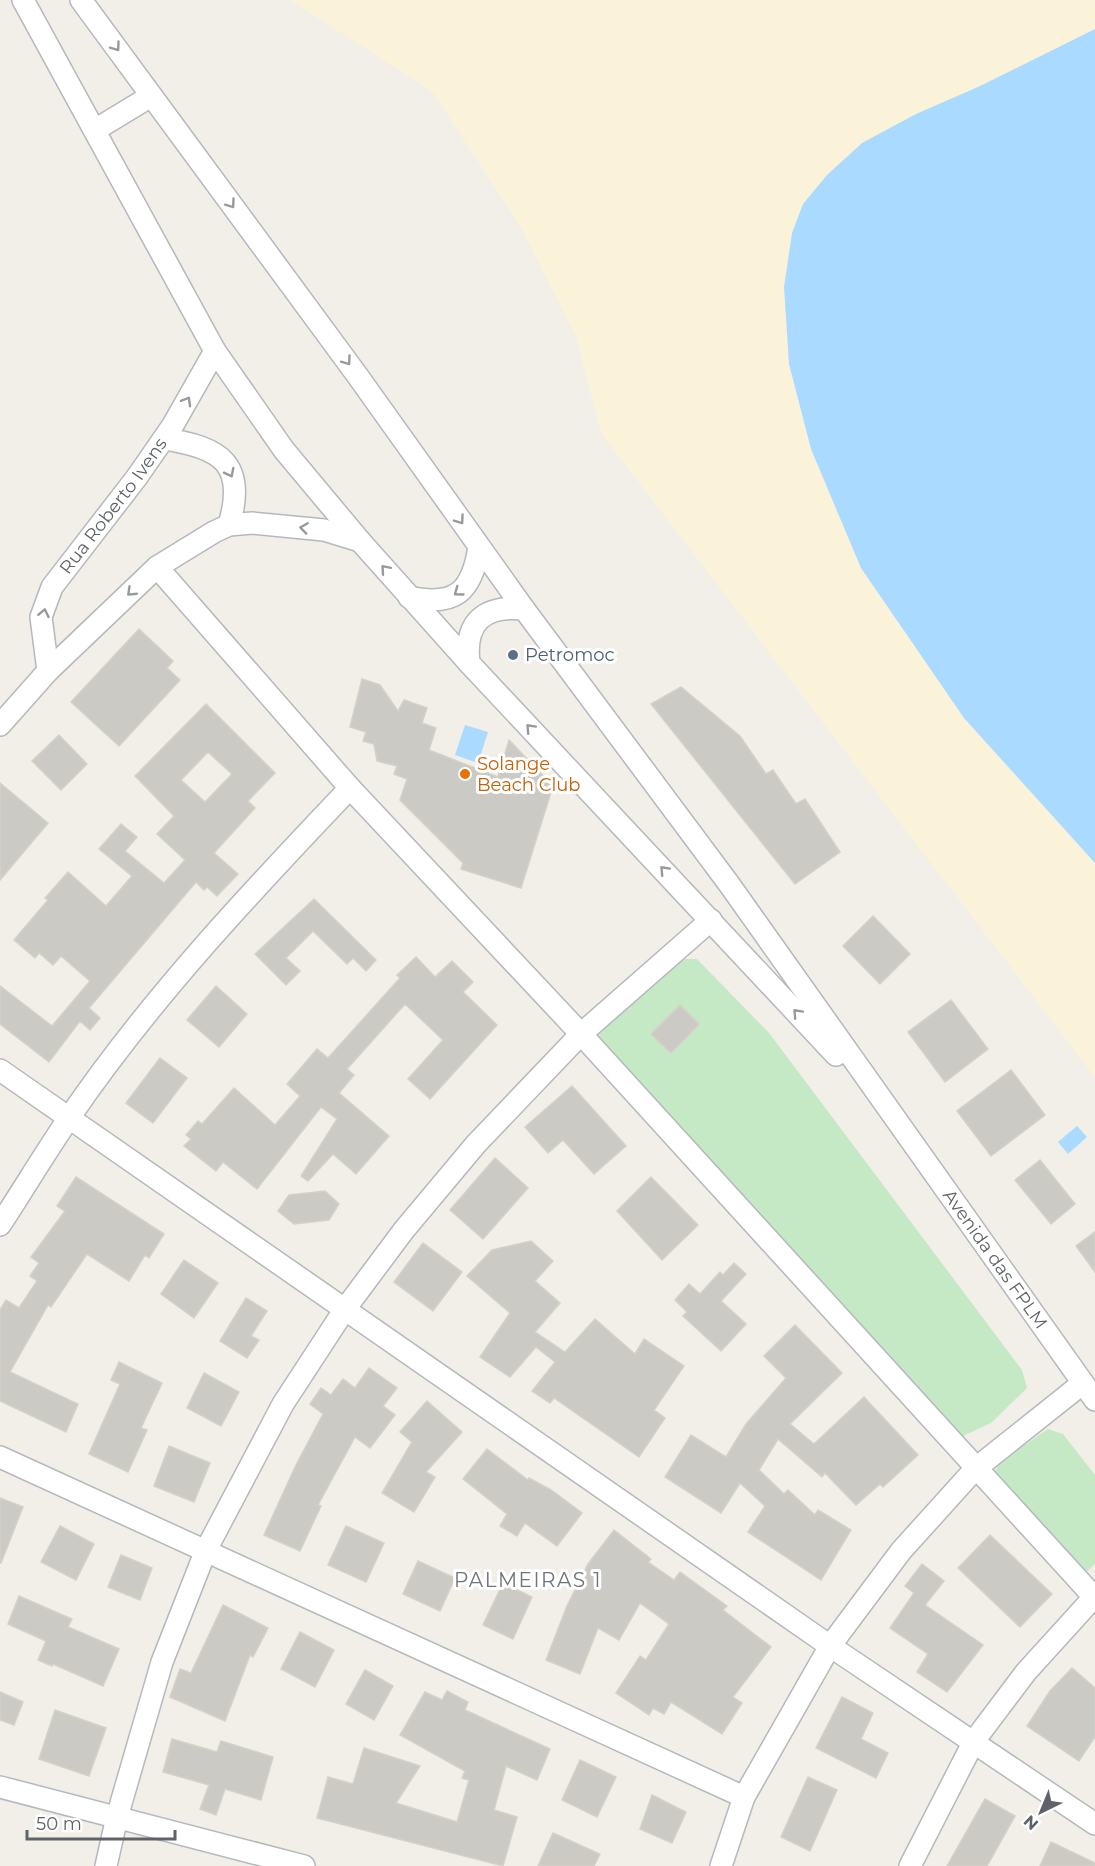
<svg xmlns="http://www.w3.org/2000/svg" width="1095" height="1866" font-family="Montserrat,sans-serif">
<style>
.green{fill:#c5e8c5}
.sand{fill:#fbf3d9}
.water{fill:#aadaff}
.building{fill:#cccac5;stroke:#d6d1c6;stroke-width:1.5;fill-rule:evenodd}
.lines{fill:none;stroke-linecap:round;stroke-linejoin:round}
.minor-casing{stroke:#b5b8bc;stroke-width:24}
.minor{stroke:#fff;stroke-width:21}
.oneway{stroke:#979a9d}
.service-dot{fill:#5c6f8a;stroke:#fff;stroke-width:2}
.food-dot{fill:#e8710a;stroke:#fff;stroke-width:2}
.labels{text-anchor:middle;stroke-width:6;stroke-linejoin:round;paint-order:stroke}
.street-label{font-size:18px;fill:#5f6368;stroke:#fff}
.service-label{font-size:18px;fill:#4e5e75;stroke:#fff;text-anchor:start}
.food-label{font-size:18px;fill:#c56008;stroke:#fff;text-anchor:start}
.neighbourhood-label{font-size:20px;letter-spacing:1.5px;fill:#70757a;stroke:#fff}
</style>
<rect width="100%" height="100%" fill="#f1efe8"/>
<g class="green">
<polygon points="672,959 697,959 769,1033 1022,1370 1027,1388 991,1423 961,1437 594,1041 599,1021"/>
<polygon points="1048,1429 1063,1434 1095,1475 1095,1564 1086,1572 1068,1562 992,1477 1000,1462"/>
</g>
<polygon class="sand" points="290,0 1095,0 1095,29 978,87 916,114 789,364 811,449 861,568 964,718 1095,863 1095,1077 601,433 576,336 522,229 432,91"/>
<g class="water">
<polygon points="1095,29 1095,863 964,718 861,568 811,449 789,364 784,287 792,233 803,204 827,175 862,143 916,114 978,87"/>
<polygon points="465,725 488,732 478,763 455,755"/>
<polygon points="1077,1126 1087,1137 1068,1154 1058,1142"/>
</g>
<g class="building">
<polygon points="139,629 173,661 167,668 180,680 119,746 71,702"/>
<polygon points="362,679 380,685 398,711 404,700 427,708 422,723 436,728 429,750 498,777 509,740 553,786 521,888 461,869 463,863 400,800 407,779 394,774 397,766 377,761 374,744 363,741 366,732 350,727"/>
<polygon points="681,687 740,736 766,774 773,770 796,804 805,799 840,852 795,884 651,704"/>
<path d="M206,704L275,773L248,801L255,808L214,853L238,874L217,896L207,887L204,890L196,882L89,1008L100,1018L90,1030L80,1021L49,1062L0,1024V986L52,1026L90,981L61,956L53,965L39,953L35,958L14,940L48,900L45,898L68,872L106,906L132,876L99,849L121,824L137,837L125,851L164,883L185,860L157,834L174,816L135,776ZM208,752L232,774L205,802L181,780Z"/>
<polygon points="59,735 87,764 61,790 32,761"/>
<polygon points="0,783 48,823 0,880"/>
<polygon points="314,899 376,960 366,971 353,958 347,964 313,931 286,958 300,971 286,985 255,954"/>
<polygon points="873,916 910,954 880,984 843,946"/>
<polygon points="416,957 435,977 452,961 473,982 463,992 497,1025 430,1099 408,1079 443,1040 405,1004 347,1069 354,1075 339,1093 389,1136 356,1174 333,1154 308,1181 301,1176 337,1119 321,1107 257,1189 223,1162 216,1171 184,1146 191,1139 186,1135 198,1121 202,1124 234,1088 275,1125 300,1096 287,1084 317,1049 328,1058 400,978 397,975"/>
<polygon points="216,986 247,1014 219,1047 187,1020"/>
<polygon points="951,1000 988,1049 945,1082 908,1032"/>
<polygon points="680,1005 699,1024 671,1053 651,1034"/>
<polygon points="160,1058 187,1078 153,1123 126,1103"/>
<polygon points="1011,1070 1045,1115 991,1156 957,1111"/>
<polygon points="572,1086 626,1146 594,1174 563,1140 548,1153 525,1127"/>
<polygon points="495,1158 528,1188 483,1239 450,1210"/>
<polygon points="1040,1160 1075,1204 1051,1224 1015,1180"/>
<polygon points="76,1177 164,1234 149,1258 145,1255 129,1281 87,1254 51,1307 48,1305 10,1372 78,1404 66,1432 0,1401 0,1310 6,1300 19,1308 37,1281 30,1276 39,1263 31,1257 65,1211 57,1206"/>
<polygon points="651,1177 698,1225 662,1260 617,1211"/>
<polygon points="325,1191 339,1204 329,1220 294,1224 278,1211 289,1195"/>
<polygon points="1095,1232 1095,1272 1076,1246"/>
<polygon points="531,1241 553,1261 535,1281 560,1303 535,1332 565,1352 595,1319 635,1354 644,1339 684,1366 654,1410 665,1418 639,1457 554,1398 550,1403 532,1391 555,1362 536,1347 510,1377 480,1357 510,1313 467,1276 492,1250"/>
<polygon points="423,1243 462,1272 433,1311 394,1282"/>
<polygon points="184,1260 218,1283 194,1318 161,1294"/>
<polygon points="734,1263 746,1274 721,1301 746,1324 721,1351 683,1316 687,1312 675,1300 689,1284 700,1294 720,1272 723,1275"/>
<polygon points="246,1298 267,1311 251,1336 259,1340 247,1358 220,1341"/>
<polygon points="795,1325 842,1373 790,1424 814,1444 864,1397 918,1455 883,1487 880,1484 856,1505 825,1473 822,1477 778,1439 759,1470 784,1494 788,1490 815,1515 818,1510 851,1530 821,1580 748,1532 765,1506 740,1483 721,1513 665,1477 691,1435 726,1457 746,1424 786,1378 764,1356"/>
<polygon points="119,1362 162,1383 141,1428 147,1430 128,1472 89,1454 120,1384 111,1380"/>
<polygon points="369,1368 397,1388 383,1406 395,1415 370,1448 355,1437 318,1505 321,1506 300,1551 264,1535 296,1465 323,1414 310,1404 321,1388 331,1395 343,1379 355,1388"/>
<polygon points="204,1373 239,1392 221,1426 187,1408"/>
<polygon points="427,1401 462,1432 426,1472 435,1477 414,1512 382,1493 412,1442 400,1432"/>
<polygon points="169,1446 210,1463 194,1502 154,1486"/>
<polygon points="487,1449 528,1480 529,1478 551,1490 582,1513 557,1546 525,1523 517,1536 500,1526 507,1514 463,1479"/>
<polygon points="0,1498 23,1507 1,1563 0,1563"/>
<polygon points="60,1526 94,1544 76,1580 41,1562"/>
<polygon points="346,1526 384,1543 366,1582 328,1565"/>
<polygon points="614,1530 651,1559 648,1562 674,1580 680,1572 727,1606 723,1610 771,1647 733,1697 742,1703 722,1734 671,1702 664,1714 653,1708 649,1715 616,1693 640,1656 646,1660 669,1624 640,1603 619,1640 598,1628 580,1674 546,1660 567,1606 588,1564"/>
<polygon points="990,1535 1052,1594 1020,1627 958,1568"/>
<polygon points="121,1555 152,1568 140,1600 108,1587"/>
<polygon points="418,1561 455,1578 440,1611 403,1594"/>
<polygon points="922,1564 944,1581 925,1605 983,1645 947,1692 917,1672 928,1654 890,1628 914,1593 905,1586"/>
<polygon points="503,1583 532,1597 513,1639 483,1625"/>
<polygon points="19,1596 72,1619 68,1627 119,1649 103,1686 53,1664 52,1666 38,1660 46,1641 8,1624"/>
<polygon points="223,1605 268,1628 253,1657 250,1655 225,1721 170,1697 180,1669 191,1673"/>
<polygon points="300,1632 334,1650 315,1687 281,1669"/>
<polygon points="1072,1668 1095,1688 1095,1737 1079,1761 1027,1726 1050,1691"/>
<polygon points="365,1670 393,1686 374,1720 346,1704"/>
<polygon points="447,1691 468,1702 465,1710 550,1749 537,1780 506,1766 494,1810 517,1817 503,1866 317,1818 328,1777 353,1784 364,1748 420,1766 396,1803 457,1822 469,1780 462,1778 465,1771 400,1735 425,1692 442,1700"/>
<polygon points="0,1692 23,1702 14,1725 0,1720"/>
<polygon points="842,1697 873,1713 861,1739 888,1753 876,1778 816,1748"/>
<polygon points="55,1710 106,1728 89,1776 39,1759"/>
<polygon points="172,1739 217,1752 221,1741 273,1757 261,1800 225,1789 216,1815 200,1809 209,1785 163,1772"/>
<polygon points="580,1760 616,1777 597,1817 562,1800"/>
<polygon points="808,1777 837,1790 810,1851 781,1837"/>
<polygon points="652,1795 686,1812 672,1843 640,1829"/>
<polygon points="985,1799 1015,1816 987,1866 947,1866"/>
<polygon points="553,1833 600,1854 594,1866 538,1866"/>
<polygon points="1051,1842 1095,1863 1095,1866 1040,1866"/>
</g>
<g class="lines">
<g class="minor-casing">
<g id="minor">
<polyline points="23,0 215,351 284,450 360,541 469,663 836,1055"/>
<path id="s1" d="M81,0L357,375L524,609L729,884L1095,1400"/>
<polyline points="95,130 151,96"/>
<path d="M164,439C221,447 247,464 229,525"/>
<polyline points="157,567 350,788 581,1034 1094,1597"/>
<path d="M409,597C455,607 472,592 479,547"/>
<path d="M469,663C464,621 485,605 524,609"/>
<path id="s2" d="M48,671L41,617L52,587L137,477L173,425L215,351"/>
<polyline points="0,725 48,671 157,567 214,532 229,525 252,523 324,530 360,541"/>
<polyline points="0,1070 830,1646 1095,1824"/>
<path d="M0,1225C23,1190 45,1153 69,1118C150,999 251,892 350,788"/>
<polyline points="0,1457 744,1797"/>
<polyline points="0,1787 304,1866"/>
<polyline points="106,1866 117,1817 162,1662 206,1550 283,1404 345,1309 404,1230 476,1144 581,1034 711,920"/>
<polyline points="721,1866 744,1797 830,1646 901,1551 975,1469 1083,1383"/>
<polyline points="910,1866 974,1741 1026,1672 1095,1596"/>
</g>
</g>
<use href="#minor" class="minor"/>
</g>
<defs><path id="oneway-chevron" d="M-2-3.5L2.5 0L-2 3.5" fill="none" stroke-width="1.6" stroke-linecap="round" stroke-linejoin="round" transform="scale(1.5)"/></defs>
<g class="oneway">
<use href="#oneway-chevron" transform="translate(116 47) rotate(54)"/>
<use href="#oneway-chevron" transform="translate(231 204) rotate(54)"/>
<use href="#oneway-chevron" transform="translate(347 361) rotate(54)"/>
<use href="#oneway-chevron" transform="translate(187 401) rotate(-60)"/>
<use href="#oneway-chevron" transform="translate(230 473) rotate(63)"/>
<use href="#oneway-chevron" transform="translate(460 520) rotate(55)"/>
<use href="#oneway-chevron" transform="translate(304 528) rotate(-172)"/>
<use href="#oneway-chevron" transform="translate(385 569) rotate(-131)"/>
<use href="#oneway-chevron" transform="translate(131 592) rotate(136)"/>
<use href="#oneway-chevron" transform="translate(458 592) rotate(144)"/>
<use href="#oneway-chevron" transform="translate(44 613) rotate(-78)"/>
<use href="#oneway-chevron" transform="translate(530 728) rotate(-133)"/>
<use href="#oneway-chevron" transform="translate(664 870) rotate(-133)"/>
<use href="#oneway-chevron" transform="translate(797 1013) rotate(-133)"/>
</g>
<circle class="service-dot" cx="513" cy="655" r="6"/>
<circle class="food-dot" cx="465" cy="774" r="6"/>
<g class="labels">
<g class="street-label">
<text dy="6" stroke="none"><textPath href="#s2" startOffset="188">Rua Roberto Ivens</textPath></text>
<text dy="6" stroke="none"><textPath href="#s1" startOffset="1556">Avenida das FPLM</textPath></text>
</g>
<g class="service-label">
<text x="525" y="661">Petromoc</text>
</g>
<g class="food-label">
<text x="477" y="770">Solange<tspan x="477" dy="21">Beach Club</tspan></text>
</g>
<g class="neighbourhood-label">
<text x="528" y="1587">PALMEIRAS 1</text>
</g>
</g>
<g transform="translate(1041 1812) rotate(223)" stroke="#ffffff" stroke-width="4.5" paint-order="stroke">
<path d="M0-4.5L10 22L0 15L-10 22Z" fill="#5f6368"/>
<text y="-9" font-size="16" font-weight="bold" text-anchor="middle" fill="#5f6368">N</text>
</g>
<path d="M27 1830v9h148v-9" fill="none" stroke="#5f6368" stroke-width="3"/>
<text x="36" y="1830" font-size="18" fill="#5f6368" stroke="#ffffff" stroke-width="4.5" paint-order="stroke">50 m</text>
</svg>
